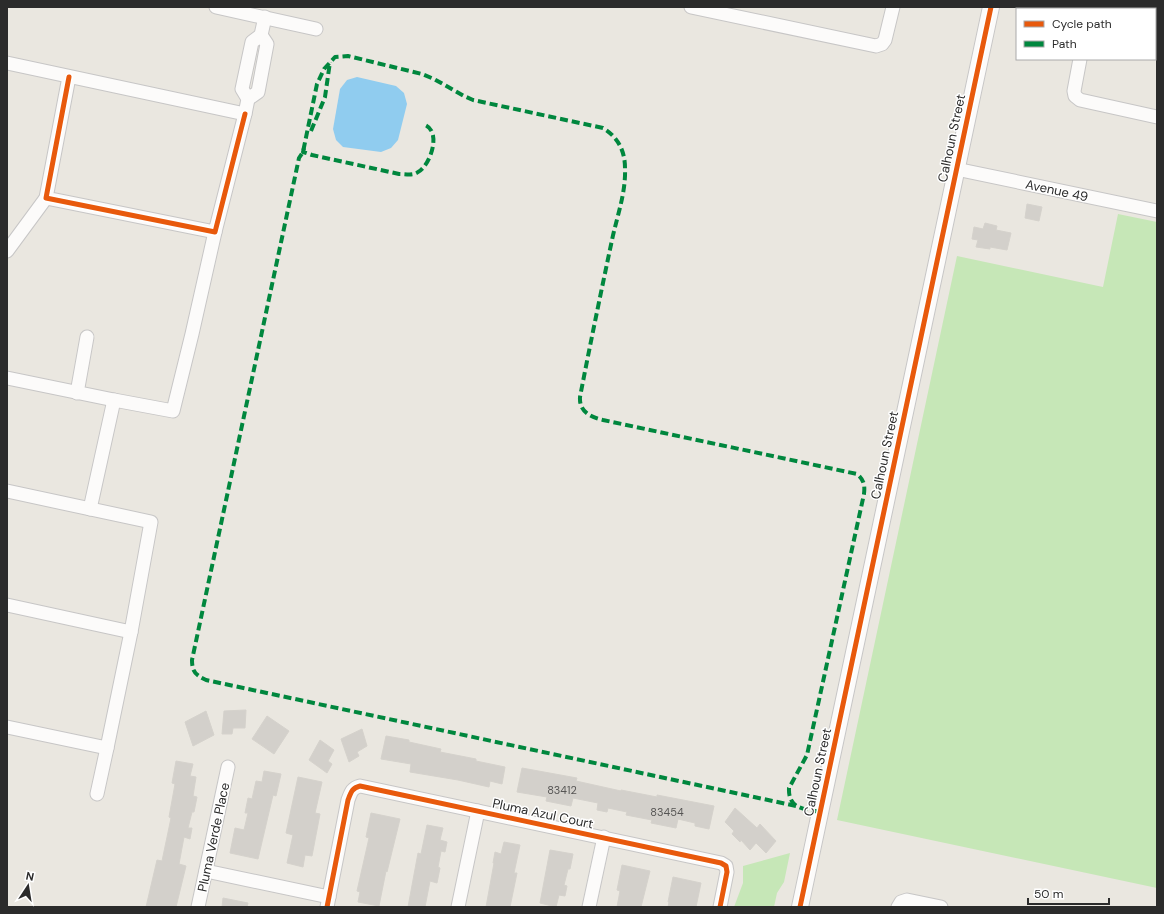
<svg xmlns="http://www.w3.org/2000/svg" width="1164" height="914" font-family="'DM Sans',sans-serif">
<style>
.green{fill:#c6e7b7}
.water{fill:#90ccef}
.building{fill:#d3d0cb;stroke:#d5d2cc}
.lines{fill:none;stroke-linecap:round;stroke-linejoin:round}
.minor-casing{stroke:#c7c6c6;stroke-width:15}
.tertiary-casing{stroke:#c7c6c6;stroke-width:18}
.minor{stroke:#fcfbfa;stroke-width:13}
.tertiary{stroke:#fcfbfa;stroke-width:16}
.quiet{stroke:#00873e;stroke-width:4;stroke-dasharray:8 4;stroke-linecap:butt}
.cycleway-casing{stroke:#fff;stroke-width:8}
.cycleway{stroke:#e8590c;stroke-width:5}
.labels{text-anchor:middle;stroke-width:3;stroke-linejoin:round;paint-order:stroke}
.number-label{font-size:11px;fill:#565554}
.street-label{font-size:13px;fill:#2b2b2b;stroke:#fff}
</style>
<rect width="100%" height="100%" fill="#eae7e0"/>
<g class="green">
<polygon points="1118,214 1157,222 1157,888 837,820 957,256 1103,287"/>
<polygon points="790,853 784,882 777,893 774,907 734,907 743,883 743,866"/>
</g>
<polygon class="water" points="357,77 396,86 404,93 407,104 398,140 391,148 381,152 343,147 336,140 333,129 340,89 347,80"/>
<g class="building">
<polygon points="1027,204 1042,207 1039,221 1025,218"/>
<polygon points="985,223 997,226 996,230 1011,233 1007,250 990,247 990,249 976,247 978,240 972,239 974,227 983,229"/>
<polygon points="246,710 245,728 233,728 232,734 222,734 224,711"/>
<polygon points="206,711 214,735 193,746 185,722"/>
<polygon points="267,716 289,731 274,754 252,739"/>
<polygon points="362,729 367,746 357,752 359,756 349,762 341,739"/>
<polygon points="386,736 409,740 409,742 441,749 440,752 476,759 476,761 505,767 502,784 490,781 489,787 458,780 410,772 411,764 381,759"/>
<polygon points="320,740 334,750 328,761 332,764 327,773 309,760"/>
<polygon points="176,761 193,764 190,776 196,777 193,796 197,797 194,812 192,812 188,828 192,828 190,839 184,837 179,864 186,866 176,907 146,907 157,860 162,861 171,818 169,817 175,784 172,783"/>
<polygon points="522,768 577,778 576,781 621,791 621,790 657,797 657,795 714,806 709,829 695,826 695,823 678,819 676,828 651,823 652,820 626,815 627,812 608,808 607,812 597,810 598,803 573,798 571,806 546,801 547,797 517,792"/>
<polygon points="264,771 281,774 276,796 273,795 258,859 230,853 235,828 244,830 248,813 245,813 248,798 252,799 256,781 262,782"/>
<polygon points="298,777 322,782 315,813 320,814 312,856 305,855 303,867 287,863 293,835 286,833"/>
<polygon points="735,808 757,828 760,824 776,841 766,853 756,843 750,850 741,840 740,842 732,834 734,831 725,822"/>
<polygon points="371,813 400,819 387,872 386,871 379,906 358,902 360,892 357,891 369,838 366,837"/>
<polygon points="427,825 443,828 440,840 447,842 445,852 441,851 438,867 440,868 437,883 430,881 425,907 408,907 418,853 421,854"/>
<polygon points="504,842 520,845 514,873 517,873 510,907 486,907 494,863 493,863 495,852 501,854"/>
<polygon points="550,850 573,854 570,869 568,869 564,885 567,886 565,896 559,895 556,907 540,903"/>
<polygon points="622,865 650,871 641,907 617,907 620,891 617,890"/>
<polygon points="673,877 701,883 696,907 668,907 669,902 668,902"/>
<polygon points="223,898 248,903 247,907 222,907"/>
</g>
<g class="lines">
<g class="minor-casing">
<g id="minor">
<polyline points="216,7 316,29"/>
<polyline points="691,7 876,46 882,44 885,40 893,7"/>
<polyline points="1091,9 1091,7"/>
<polyline points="1080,59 1074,91 1075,96 1080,100 1157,117"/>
<polyline points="7,63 245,114 248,99 242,89 252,42 261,35 265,17"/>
<polyline points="69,77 46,198 215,232 245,114"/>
<polyline points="248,99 258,92 267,44 261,35"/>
<polyline points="956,169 1157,211"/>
<polyline points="7,251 46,198"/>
<polyline points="7,378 114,400 90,509"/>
<polyline points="77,393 87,337"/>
<polyline points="114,400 173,411 192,334 215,232"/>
<polyline points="7,491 151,522 131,632 7,605"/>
<polyline points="7,727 107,748 131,632"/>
<polyline points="97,794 107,748"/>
<polyline points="206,871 329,897"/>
<polyline points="198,907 228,767"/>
<path d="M327,907L348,800C351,792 352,788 360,786L721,863L726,866L727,872L720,907"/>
<polyline points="458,907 478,811"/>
<polyline points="589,907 604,837"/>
<polyline points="898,907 901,902 907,900 941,907"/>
</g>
</g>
<g class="tertiary-casing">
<polyline id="tertiary" points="800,907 991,7"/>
</g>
<use href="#minor" class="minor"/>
<use href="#tertiary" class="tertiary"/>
<g class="quiet">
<polyline points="311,131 325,97 330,62"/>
<path d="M304,148L303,152L312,155L399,174C406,174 413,176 418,172C430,166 442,132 425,125"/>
<path d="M796,806L206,680C195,675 192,671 192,660L299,158L303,152L317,84L324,69L335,57L348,56L422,74L434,79L464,96L473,100L603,128C618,137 625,151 625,168C626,193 617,216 612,240C601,292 590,345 580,397C579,412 591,417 603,420L857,474C864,480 865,485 864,494L807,755L789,788C788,809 804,809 820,812"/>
</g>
<g class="cycleway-casing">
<g id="cycleway">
<polyline points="69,77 46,198 215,232 245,114"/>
<path d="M327,907L348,800C351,792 352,788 360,786L721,863L726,866L727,872L720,907"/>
<polyline points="800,907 991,7"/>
</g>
</g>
<use href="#cycleway" class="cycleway"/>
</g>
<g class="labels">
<g class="number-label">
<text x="562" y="794">83412</text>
<text x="667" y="816">83454</text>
</g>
<g class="street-label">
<text transform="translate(951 138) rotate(-78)" y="5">Calhoun Street</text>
<text transform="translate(1057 190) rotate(12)" y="5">Avenue 49</text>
<text transform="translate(884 455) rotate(-78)" y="5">Calhoun Street</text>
<text transform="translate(817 772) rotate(-78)" y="5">Calhoun Street</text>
<text transform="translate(543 813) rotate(12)" y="5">Pluma Azul Court</text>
<text transform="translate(213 837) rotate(-78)" y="5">Pluma Verde Place</text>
</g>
</g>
<rect width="1164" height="914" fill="none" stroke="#2b2b2b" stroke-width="16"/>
<rect x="1016" y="8" width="140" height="52" fill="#ffffff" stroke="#aaaaaa"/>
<rect x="1024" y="21" width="20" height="6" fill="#e8590c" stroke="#aaaaaa"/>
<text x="1052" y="28" font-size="12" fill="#2b2b2b">Cycle path</text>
<rect x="1024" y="41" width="20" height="6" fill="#00873e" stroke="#aaaaaa"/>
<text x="1052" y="48" font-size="12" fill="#2b2b2b">Path</text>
<g transform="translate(28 886) rotate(12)" stroke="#ffffff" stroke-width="3" paint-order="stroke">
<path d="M0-3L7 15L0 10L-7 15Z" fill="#2b2b2b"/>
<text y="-6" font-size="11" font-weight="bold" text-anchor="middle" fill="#2b2b2b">N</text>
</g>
<path d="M1028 898v6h81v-6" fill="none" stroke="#2b2b2b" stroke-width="2"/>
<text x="1034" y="898" font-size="12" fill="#2b2b2b" stroke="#ffffff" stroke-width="3" paint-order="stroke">50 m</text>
</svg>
